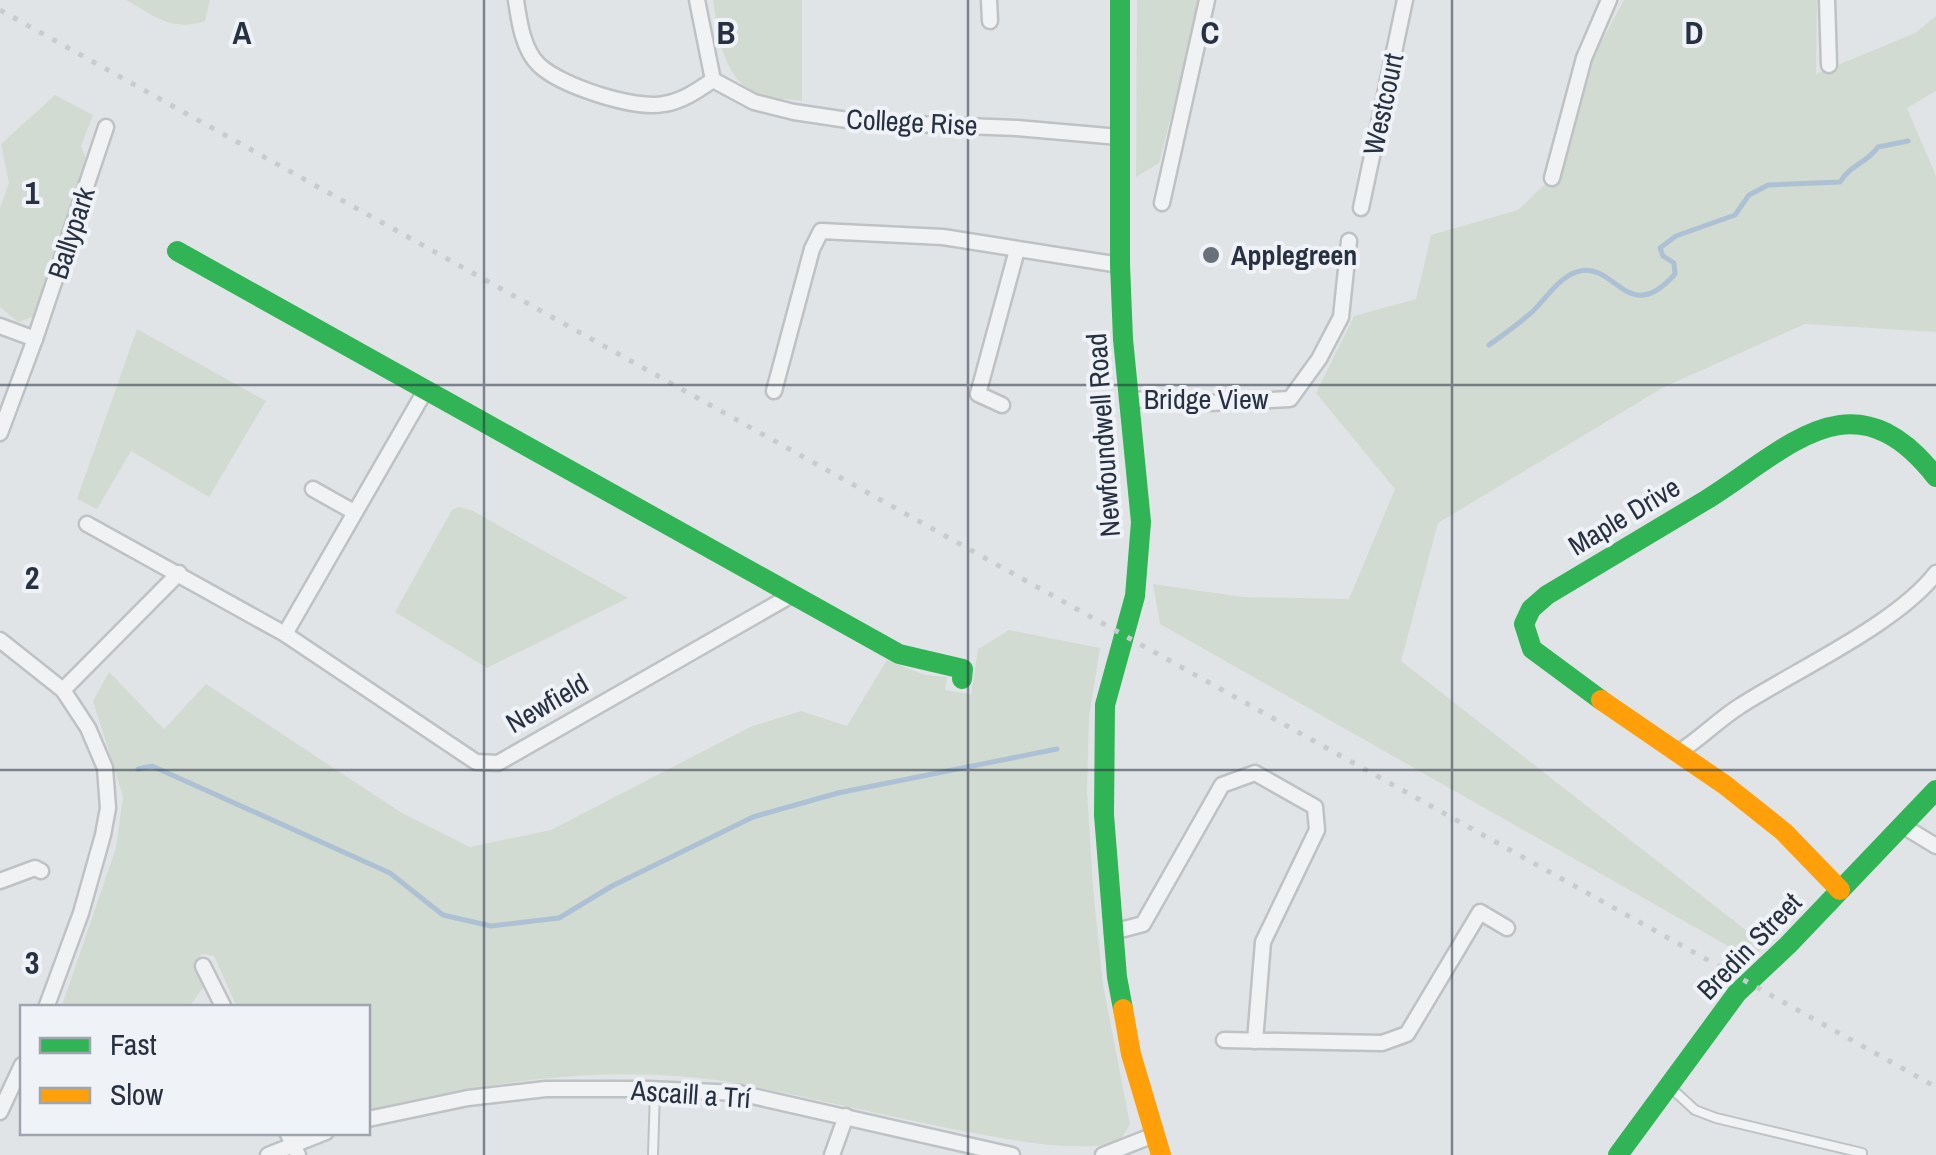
<svg xmlns="http://www.w3.org/2000/svg" width="1936" height="1155" font-family="'Archivo Narrow',sans-serif">
<style>
.green{fill:#d2dbd2}
.lines{fill:none;stroke-linecap:round;stroke-linejoin:round}
.stream{stroke:#aec0d3;stroke-width:5}
.lane-casing{stroke:#bfc2c5;stroke-width:12}
.street-casing{stroke:#bfc2c5;stroke-width:19}
.lane{stroke:#f1f2f3;stroke-width:8}
.street{stroke:#f1f2f3;stroke-width:14}
.fast{stroke:#30b455;stroke-width:20}
.slow{stroke:#ff9f0a;stroke-width:20}
.rail{stroke:#cacbce;stroke-width:5;stroke-dasharray:5 10;stroke-linecap:butt}
.grid{fill:none;stroke:#273141;stroke-width:2.5;stroke-opacity:0.55}
.poi-dot{fill:#68707b;stroke:#eff2f7;stroke-width:4}
.labels{text-anchor:middle;stroke-width:8;stroke-linejoin:round;paint-order:stroke}
.street-label{font-size:28px;fill:#273141;stroke:#eff2f7}
.poi-label{font-size:28px;font-weight:bold;fill:#273141;stroke:#eff2f7;text-anchor:start}
.grid-label{font-size:32px;text-anchor:middle;font-weight:bold;fill:#273141;stroke:#eff2f7;stroke-width:8;stroke-linejoin:round;paint-order:stroke}
</style>
<rect width="100%" height="100%" fill="#e1e4e7"/>
<g class="green">
<path d="M126,0H210L205,21C172,32 154,16 126,0Z"/>
<path d="M713,0H802V101C790,99 775,99 762,95C723,84 718,34 713,0Z"/>
<polygon points="1137,0 1201,0 1159,163 1136,177"/>
<polygon points="1624,0 1817,0 1816,74 1915,33 1936,16 1936,91 1907,108 1936,176 1936,332 1805,324 1664,387 1438,523 1401,661 1765,945 1751,959 1160,624 1153,584 1243,597 1349,599 1395,489 1316,393 1354,316 1416,299 1431,235 1518,210 1564,166 1591,61"/>
<polygon points="55,95 93,115 81,146 86,159 33,317 18,322 0,307 0,208 9,183 1,144"/>
<polygon points="137,329 266,401 209,497 131,451 97,509 77,499"/>
<polygon points="459,507 471,510 628,598 487,668 395,612 452,510"/>
<path d="M1009,630L1100,648L1089,717L1087,791L1093,888L1103,985L1130,1124L1119,1143C1068,1152 1019,1141 968,1132C893,1118 819,1099 745,1085C620,1061 489,1081 368,1110V1008L237,1007L214,956L202,954L196,963L205,985L189,1007L61,1008L116,848L123,796L93,701L109,672L164,729L206,684L402,813L470,847L551,830L750,727L801,711L847,726L887,660L925,675L947,677L945,690L971,694L978,649Z"/>
</g>
<g class="lines">
<g class="stream">
<path d="M1489,345C1504,334 1519,324 1533,311C1546,299 1560,275 1580,271C1616,263 1628,327 1675,274L1674,263L1663,256L1660,248L1676,236L1735,215L1749,195L1768,185L1840,182C1851,164 1867,163 1878,147L1908,141"/>
<polyline points="138,769 152,766 390,873 443,915 491,926 559,918 612,886 753,817 838,793 1057,749"/>
</g>
<g class="lane-casing">
<g id="lane">
<polyline points="1671,1088 1695,1110 1716,1118 1862,1153"/>
<polyline points="653,1155 655,1090"/>
</g>
</g>
<g class="street-casing">
<g id="street">
<path d="M516,0C519,21 523,50 539,65C561,86 635,110 664,104C683,101 698,90 713,80"/>
<polyline points="697,0 713,80"/>
<polyline points="989,0 990,21"/>
<polyline points="1827,0 1829,65"/>
<polyline points="713,80 754,102 794,112 861,122 1017,128 1119,137"/>
<polyline points="1552,178 1584,58 1609,0"/>
<polyline points="1162,203 1207,0"/>
<polyline points="1361,208 1405,0"/>
<polyline points="0,326 35,339"/>
<polyline points="774,391 812,249 821,231 943,237 1120,265"/>
<polyline points="1128,399 1209,403 1290,399 1319,359 1341,317 1349,241"/>
<polyline points="1002,405 978,394 1017,250"/>
<polyline points="0,433 35,339 106,127"/>
<polyline points="313,489 354,512"/>
<polyline points="87,524 285,634 476,762 498,763 790,596"/>
<polyline points="285,634 425,391"/>
<polyline points="0,640 63,690 88,728 105,768 108,808 103,835 81,913 46,1008"/>
<polyline points="63,690 179,573"/>
<path d="M1679,752C1700,739 1718,720 1740,706C1796,670 1897,624 1936,573"/>
<polyline points="1903,826 1936,846"/>
<polyline points="0,881 35,868 41,871"/>
<polyline points="1113,932 1143,924 1222,785 1255,773 1315,807 1317,830 1263,942 1255,1041"/>
<polyline points="203,966 224,1008"/>
<polyline points="1224,1040 1382,1043 1407,1034 1480,912 1507,928"/>
<polyline points="0,1112 22,1065"/>
<polyline points="368,1119 468,1098 546,1089 648,1089 739,1093 1012,1155"/>
<polyline points="287,1132 298,1155"/>
<polyline points="268,1155 326,1132"/>
<polyline points="832,1155 846,1116"/>
<polyline points="1103,1155 1154,1135"/>
</g>
</g>
<use href="#lane" class="lane"/>
<use href="#street" class="street"/>
<g class="fast">
<polyline points="1120,0 1120,265 1123,339 1141,522 1135,596 1105,705 1104,815 1117,977 1123,1009"/>
<polyline points="177,251 899,654 963,669 962,679"/>
<path d="M1601,700L1532,649L1524,624L1531,609L1547,595C1600,563 1653,532 1706,500C1788,449 1853,371 1936,477"/>
<polyline points="1618,1155 1737,993 1788,945 1936,790"/>
</g>
<g class="slow">
<polyline points="1601,700 1725,785 1784,832 1840,890"/>
<polyline points="1123,1009 1131,1054 1161,1155"/>
</g>
<polyline class="rail" points="0,10 1936,1087"/>
</g>
<path class="grid" d="M484,0V1155M968,0V1155M1452,0V1155M0,385H1936M0,770H1936"/>
<circle class="poi-dot" cx="1211" cy="255" r="10"/>
<g class="labels">
<g class="street-label">
<text transform="translate(1383 104) rotate(-78)" y="10">Westcourt</text>
<text transform="translate(912 122) rotate(3)" y="10">College Rise</text>
<text transform="translate(71 233) rotate(-72)" y="10">Ballypark</text>
<text x="1206" y="409">Bridge View</text>
<text transform="translate(1103 435) rotate(-94)" y="10">Newfoundwell Road</text>
<text transform="translate(1624 516) rotate(-31)" y="10">Maple Drive</text>
<text transform="translate(547 703) rotate(-30)" y="10">Newfield</text>
<text transform="translate(1749 946) rotate(-46)" y="10">Bredin Street</text>
<text transform="translate(691 1094) rotate(4)" y="10">Ascaill a Trí</text>
</g>
<g class="poi-label">
<text x="1231" y="265">Applegreen</text>
</g>
</g>
<g class="grid-label">
<text x="242" y="44">A</text>
<text x="726" y="44">B</text>
<text x="1210" y="44">C</text>
<text x="1694" y="44">D</text>
<text x="32" y="204">1</text>
<text x="32" y="589">2</text>
<text x="32" y="974">3</text>
</g>
<rect x="20" y="1005" width="350" height="130" fill="#eff2f7" stroke="#9fa5ae" stroke-width="2.5"/>
<rect x="40" y="1038" width="50" height="15" fill="#30b455" stroke="#9fa5ae" stroke-width="2.5"/>
<text x="110" y="1055" font-size="30" fill="#273141">Fast</text>
<rect x="40" y="1088" width="50" height="15" fill="#ff9f0a" stroke="#9fa5ae" stroke-width="2.5"/>
<text x="110" y="1105" font-size="30" fill="#273141">Slow</text>
</svg>
